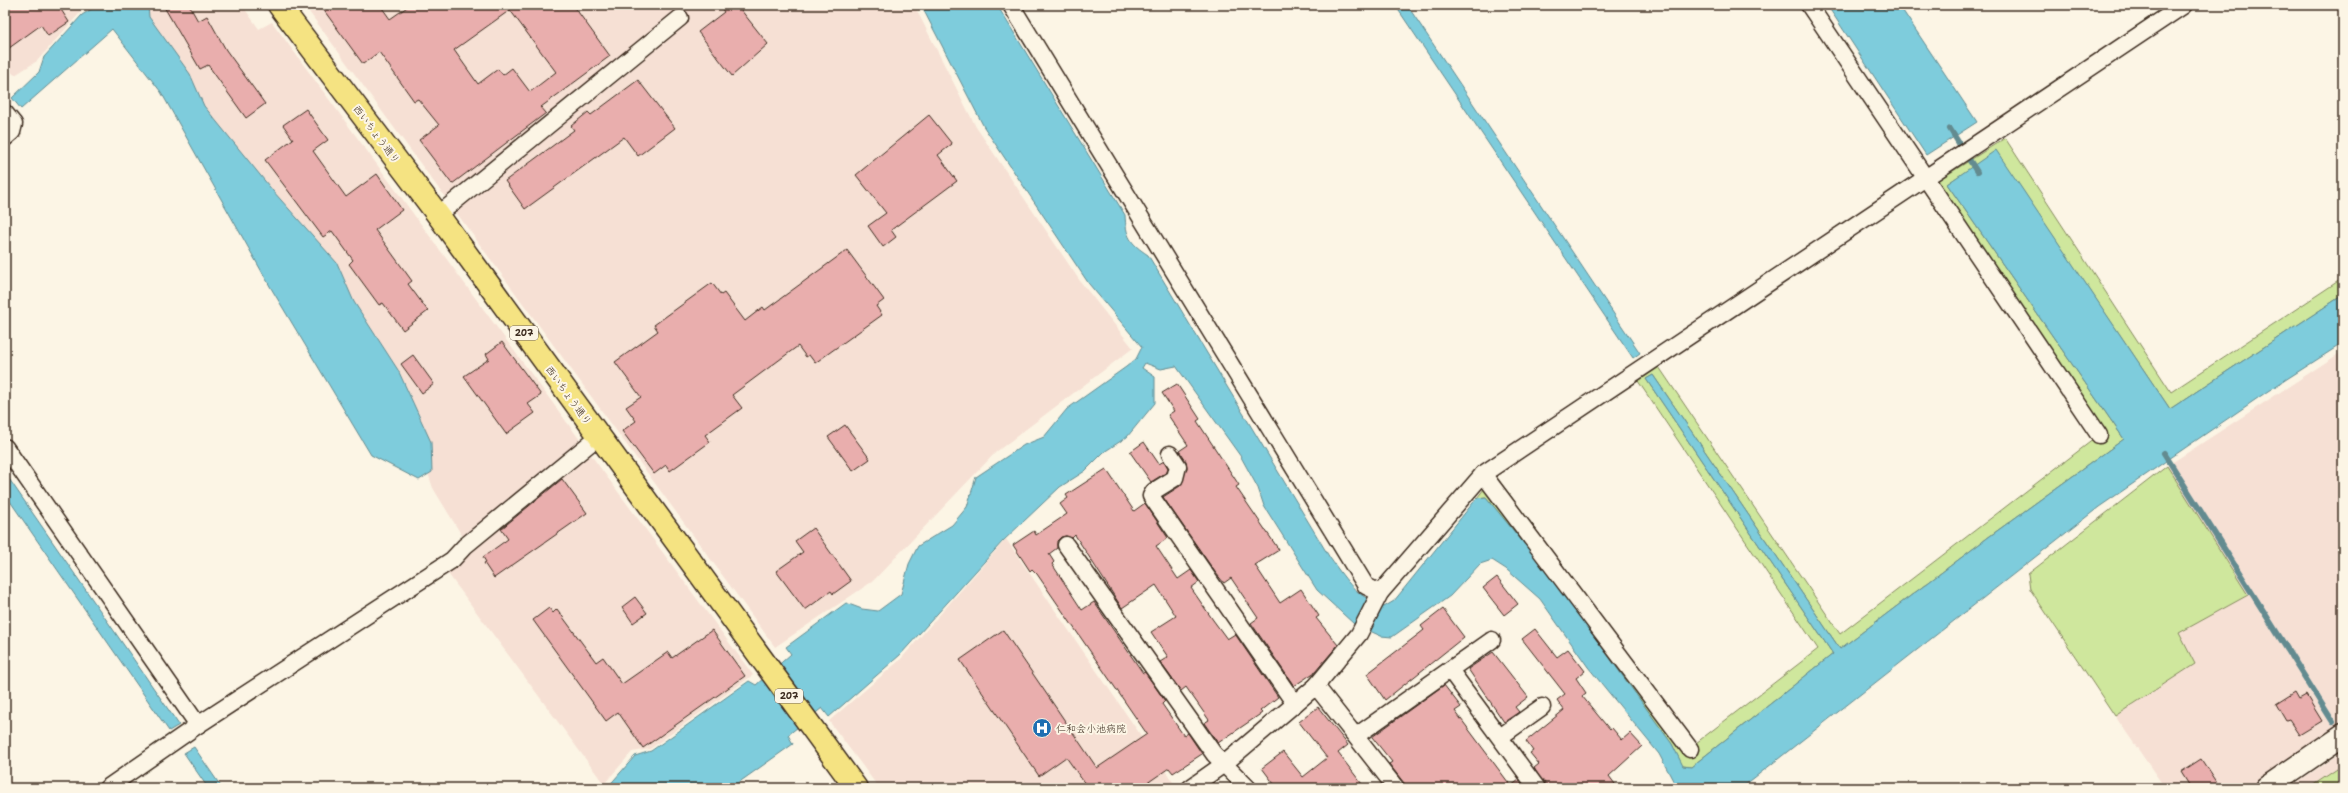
<svg xmlns="http://www.w3.org/2000/svg" width="2348" height="793" font-family="'Shantell Sans','Klee One',sans-serif">
<style>
.built{fill:#f6e0d4}
.green{fill:#cfe79d;stroke:#85885e}
.water{fill:#7eccdc;stroke:#638b90}
.lines{fill:none;stroke-linecap:round;stroke-linejoin:round}
.stream{stroke:#638b90;stroke-width:6}
.building{fill:#e9aead;stroke:#3b2a1e;fill-rule:evenodd}
.street-casing{stroke:#3b2a1e;stroke-width:19}
.secondary-casing{stroke:#3b2a1e;stroke-width:25}
.highway-casing{stroke:#3b2a1e;stroke-width:25}
.street{stroke:#fcf5e5;stroke-width:16}
.secondary{stroke:#fcf5e5;stroke-width:22}
.highway{stroke:#f5e382;stroke-width:22}
.labels{text-anchor:middle;stroke-width:4;stroke-linejoin:round;paint-order:stroke}
.shield{fill:#fcf5e5;stroke:#75675a;stroke-width:1}
.shield-label{font-size:9px;font-weight:bold;fill:#3b2a1e}
.street-label{font-size:10px;fill:#3b2a1e;stroke:#fcf5e5}
.poi-label{font-size:10px;fill:#3b2a1e;stroke:#fcf5e5;text-anchor:start}
</style>
<rect width="100%" height="100%" fill="#fcf5e5"/>
<filter id="ink" filterUnits="userSpaceOnUse"><feTurbulence type="fractalNoise" baseFrequency=".025" numOctaves="2"/><feDisplacementMap in="SourceGraphic" scale="8" xChannelSelector="R" yChannelSelector="G"/><feConvolveMatrix kernelMatrix="1 2 1 2 8 2 1 2 1" color-interpolation-filters="sRGB"/></filter>
<g filter="url(#ink)">
<g class="built">
<polygon points="5,5 87,5 37,61 15,75 5,68"/>
<polygon points="139,5 242,5 259,29 272,22 753,675 650,749 632,752 604,784 446,571 464,539 433,488 410,419 195,108"/>
<polygon points="304,5 914,5 976,127 1080,281 1133,348 996,452 873,581 775,647"/>
<polygon points="2343,351 2343,720 2246,788 2165,788 2115,716 2195,664 2179,633 2248,595 2167,466"/>
<polygon points="1006,539 1177,788 879,788 829,721 900,660"/>
<polygon points="2343,751 2343,788 2289,788"/>
</g>
<g class="green">
<polygon points="2005,138 2171,392 2343,278 2343,295 2170,409 1996,151 1947,184 2124,439 1990,536 1840,649 1653,375 1646,379 1833,654 1691,767 1682,766 1672,744 1486,497 1477,498 1495,475 1696,743 1818,649 1638,381 1659,367 1840,634 2094,439 1923,190"/>
<polygon points="2167,466 2248,595 2179,633 2195,664 2115,716 2030,589 2028,574"/>
<polygon points="2343,765 2343,788 2309,788"/>
</g>
<g class="water">
<polygon points="98,5 148,5 149,17 190,74 204,106 273,191 337,263 354,302 398,370 431,442 432,472 419,480 371,455 271,288 161,92 112,29 21,109 12,98 39,72 44,57 82,15"/>
<path d="M921,5H997L1125,215C1126,237 1130,243 1148,255L1330,558C1349,584 1354,594 1384,607L1394,601L1477,498L1486,497L1549,574L1672,744L1683,766L1691,767L1833,654L1646,379L1653,375L1840,649L1990,536L2124,439L1947,184L1996,150L2170,409L2343,295V343L2268,391L2099,507L1745,785V788H1677L1659,754L1588,667L1540,599L1506,569L1492,560L1480,564L1450,596L1392,637L1381,636L1354,624L1317,590L1264,506L1258,488L1241,457L1176,366L1161,369L1145,363L1142,368L1155,377V403L1127,437L1104,452L1085,471L1060,487L1003,541L900,655L829,717L822,708L788,735L793,744L731,788H607L635,756L651,751L749,681L756,685L791,654L786,647L846,603L862,609L878,611L901,594L909,564L918,546L952,525L967,507L976,477L1024,445L1044,437L1067,409L1126,367L1136,359L1142,347L1089,284L984,127Z"/>
<polygon points="1395,5 1407,5 1640,353 1633,358"/>
<polygon points="1827,5 1899,5 1977,122 1926,155"/>
<polygon points="5,473 179,725 169,731 5,494"/>
<polygon points="194,747 222,788 208,788 184,753"/>
</g>
<g class="lines">
<g class="stream">
<polyline points="1950,129 1977,172"/>
<polyline points="2164,453 2333,722"/>
</g>
</g>
<g class="building">
<polygon points="5,5 58,5 69,22 48,36 41,25 5,51"/>
<polygon points="163,5 189,5 198,21 207,16 226,50 265,104 246,118 208,65 200,69"/>
<path d="M320,5H380L390,19L410,5H573L610,56L541,107L546,113L452,184L419,140L439,125L418,99L414,101L379,52L363,64ZM510,10L556,72L530,92L512,68L503,75L498,69L478,84L454,50Z"/>
<polygon points="719,5 737,5 768,44 732,76 698,32 724,12"/>
<polygon points="638,80 675,128 638,156 624,137 525,209 505,181 574,130 571,126 588,112 591,115"/>
<polygon points="306,109 328,140 313,151 346,197 377,174 402,210 375,230 412,281 408,284 428,311 403,330 383,303 379,305 349,264 353,260 332,231 323,237 265,160 293,139 283,125"/>
<polygon points="929,115 952,144 938,155 957,181 891,230 896,237 883,247 868,226 886,213 856,175"/>
<polygon points="847,250 884,300 876,306 882,315 815,363 809,355 806,357 798,346 732,395 742,408 705,435 710,442 670,471 666,465 654,474 622,431 636,421 626,407 641,397 615,362 658,331 654,325 712,283 721,295 724,293 745,321 763,307 765,310"/>
<polygon points="502,342 541,395 528,404 535,413 506,434 464,376 489,359 486,354"/>
<polygon points="413,355 434,384 422,393 401,364"/>
<polygon points="1177,384 1200,419 1197,421 1239,485 1236,487 1279,550 1255,565 1280,603 1301,589 1319,616 1316,618 1338,645 1315,672 1294,686 1251,623 1258,618 1231,578 1224,583 1215,572 1163,497 1180,486 1187,468 1186,461 1179,451 1188,445 1168,415 1174,411 1162,393"/>
<polygon points="845,425 870,459 853,471 828,437"/>
<polygon points="1144,442 1159,464 1164,461 1168,468 1167,472 1151,482 1130,452"/>
<polygon points="1106,469 1134,511 1145,503 1168,538 1156,546 1178,579 1191,570 1199,582 1191,588 1213,620 1227,639 1235,634 1278,697 1260,711 1262,713 1218,743 1204,723 1209,720 1186,687 1181,691 1160,662 1168,657 1151,632 1176,616 1156,585 1122,608 1075,535 1072,538 1066,536 1061,537 1057,541 1057,548 1049,554 1054,562 1052,564 1082,610 1094,602 1143,673 1145,672 1165,701 1162,704 1184,736 1188,733 1202,754 1173,773 1169,768 1140,788 1088,788 1066,757 1039,776 960,660 1003,630 1097,768 1147,734 1037,574 1032,569 1030,571 1013,545 1034,531 1036,535 1067,514 1060,504 1068,498 1066,495"/>
<polygon points="562,479 587,513 494,578 484,563 486,562 483,557 508,539 501,529"/>
<polygon points="813,528 851,581 833,594 831,591 805,610 776,571 803,552 795,541"/>
<polygon points="1497,577 1518,604 1504,615 1483,588"/>
<polygon points="635,597 647,613 633,623 622,607"/>
<polygon points="549,608 553,613 557,609 596,662 603,657 622,684 668,652 672,658 712,630 745,676 643,748 618,712 606,721 533,620"/>
<polygon points="1443,609 1464,637 1385,700 1367,674 1424,630 1421,626"/>
<polygon points="1535,629 1557,657 1568,649 1585,671 1576,678 1586,693 1582,696 1610,730 1612,728 1622,740 1630,733 1642,746 1609,776 1618,788 1546,788 1534,768 1539,764 1530,753 1533,751 1526,741 1564,710 1557,700 1565,694 1522,639"/>
<polygon points="1493,652 1528,697 1515,707 1519,712 1504,722 1468,669"/>
<polygon points="1444,685 1461,707 1455,711 1511,786 1519,780 1525,788 1408,788 1389,764 1392,762 1372,737"/>
<polygon points="2295,692 2299,699 2306,695 2322,721 2299,735 2289,720 2286,721 2276,704"/>
<polygon points="1318,707 1348,745 1338,753 1365,788 1277,788 1262,768 1283,752 1303,777 1327,758 1299,722"/>
<polygon points="2201,759 2220,788 2191,788 2181,772"/>
</g>
<g class="lines">
<g class="street-casing">
<g id="street">
<polyline points="1011,5 1366,586 1380,593"/>
<polyline points="1809,5 2099,435"/>
<polyline points="5,113 14,124 12,132 5,138"/>
<polyline points="438,215 680,18"/>
<polyline points="5,447 198,725"/>
<polyline points="1170,454 1178,466 1175,478 1154,491 1151,496 1295,704"/>
<polyline points="1483,474 1690,749"/>
<polyline points="1066,545 1214,754 1248,788"/>
<polyline points="1450,670 1537,788"/>
<polyline points="1316,686 1396,788"/>
<polyline points="1356,736 1492,640"/>
<polyline points="1500,737 1542,707"/>
<polyline points="107,788 198,725 452,560 465,546 599,436"/>
<polyline points="1190,788 1224,764 1316,686 1359,634 1380,593 1483,474 2184,5"/>
</g>
</g>
<g class="secondary-casing">
<polyline id="secondary" points="2266,788 2343,735"/>
</g>
<g class="highway-casing">
<polyline id="highway" points="279,5 438,215 856,788"/>
</g>
<use href="#street" class="street"/>
<use href="#secondary" class="secondary"/>
<use href="#highway" class="highway"/>
</g>
</g>
<defs>
<g id="hospital-disc" transform="scale(1)"><circle r="9.5" fill="#1f6fb2" stroke="#fcf5e5"/><path d="M-5-5h3v3.5h4V-5h3V5h-3V1.5h-4V5h-3Z" fill="#fff"/></g>
</defs>
<g fill-rule="evenodd">
<use href="#hospital-disc" x="1042" y="728"/>
</g>
<g class="labels">
<g class="shield">
<rect x="510" y="326" width="28" height="14" rx="3"/>
<rect x="775" y="689" width="28" height="14" rx="3"/>
</g>
<g class="shield-label">
<text x="524" y="336">207</text>
<text x="789" y="699">207</text>
</g>
<g class="street-label">
<text transform="translate(377 134) rotate(53)" y="4">西いちょう通り</text>
<text transform="translate(569 395) rotate(54)" y="4">西いちょう通り</text>
</g>
<g class="poi-label">
<text x="1056" y="732">仁和会小池病院</text>
</g>
</g>
<rect width="2348" height="793" fill="none" stroke="#fcf5e5" stroke-width="20"/>
<rect x="10" y="10" width="2328" height="773" fill="none" stroke="#3b2a1e" stroke-width="1.5" filter="url(#ink)"/>
</svg>
